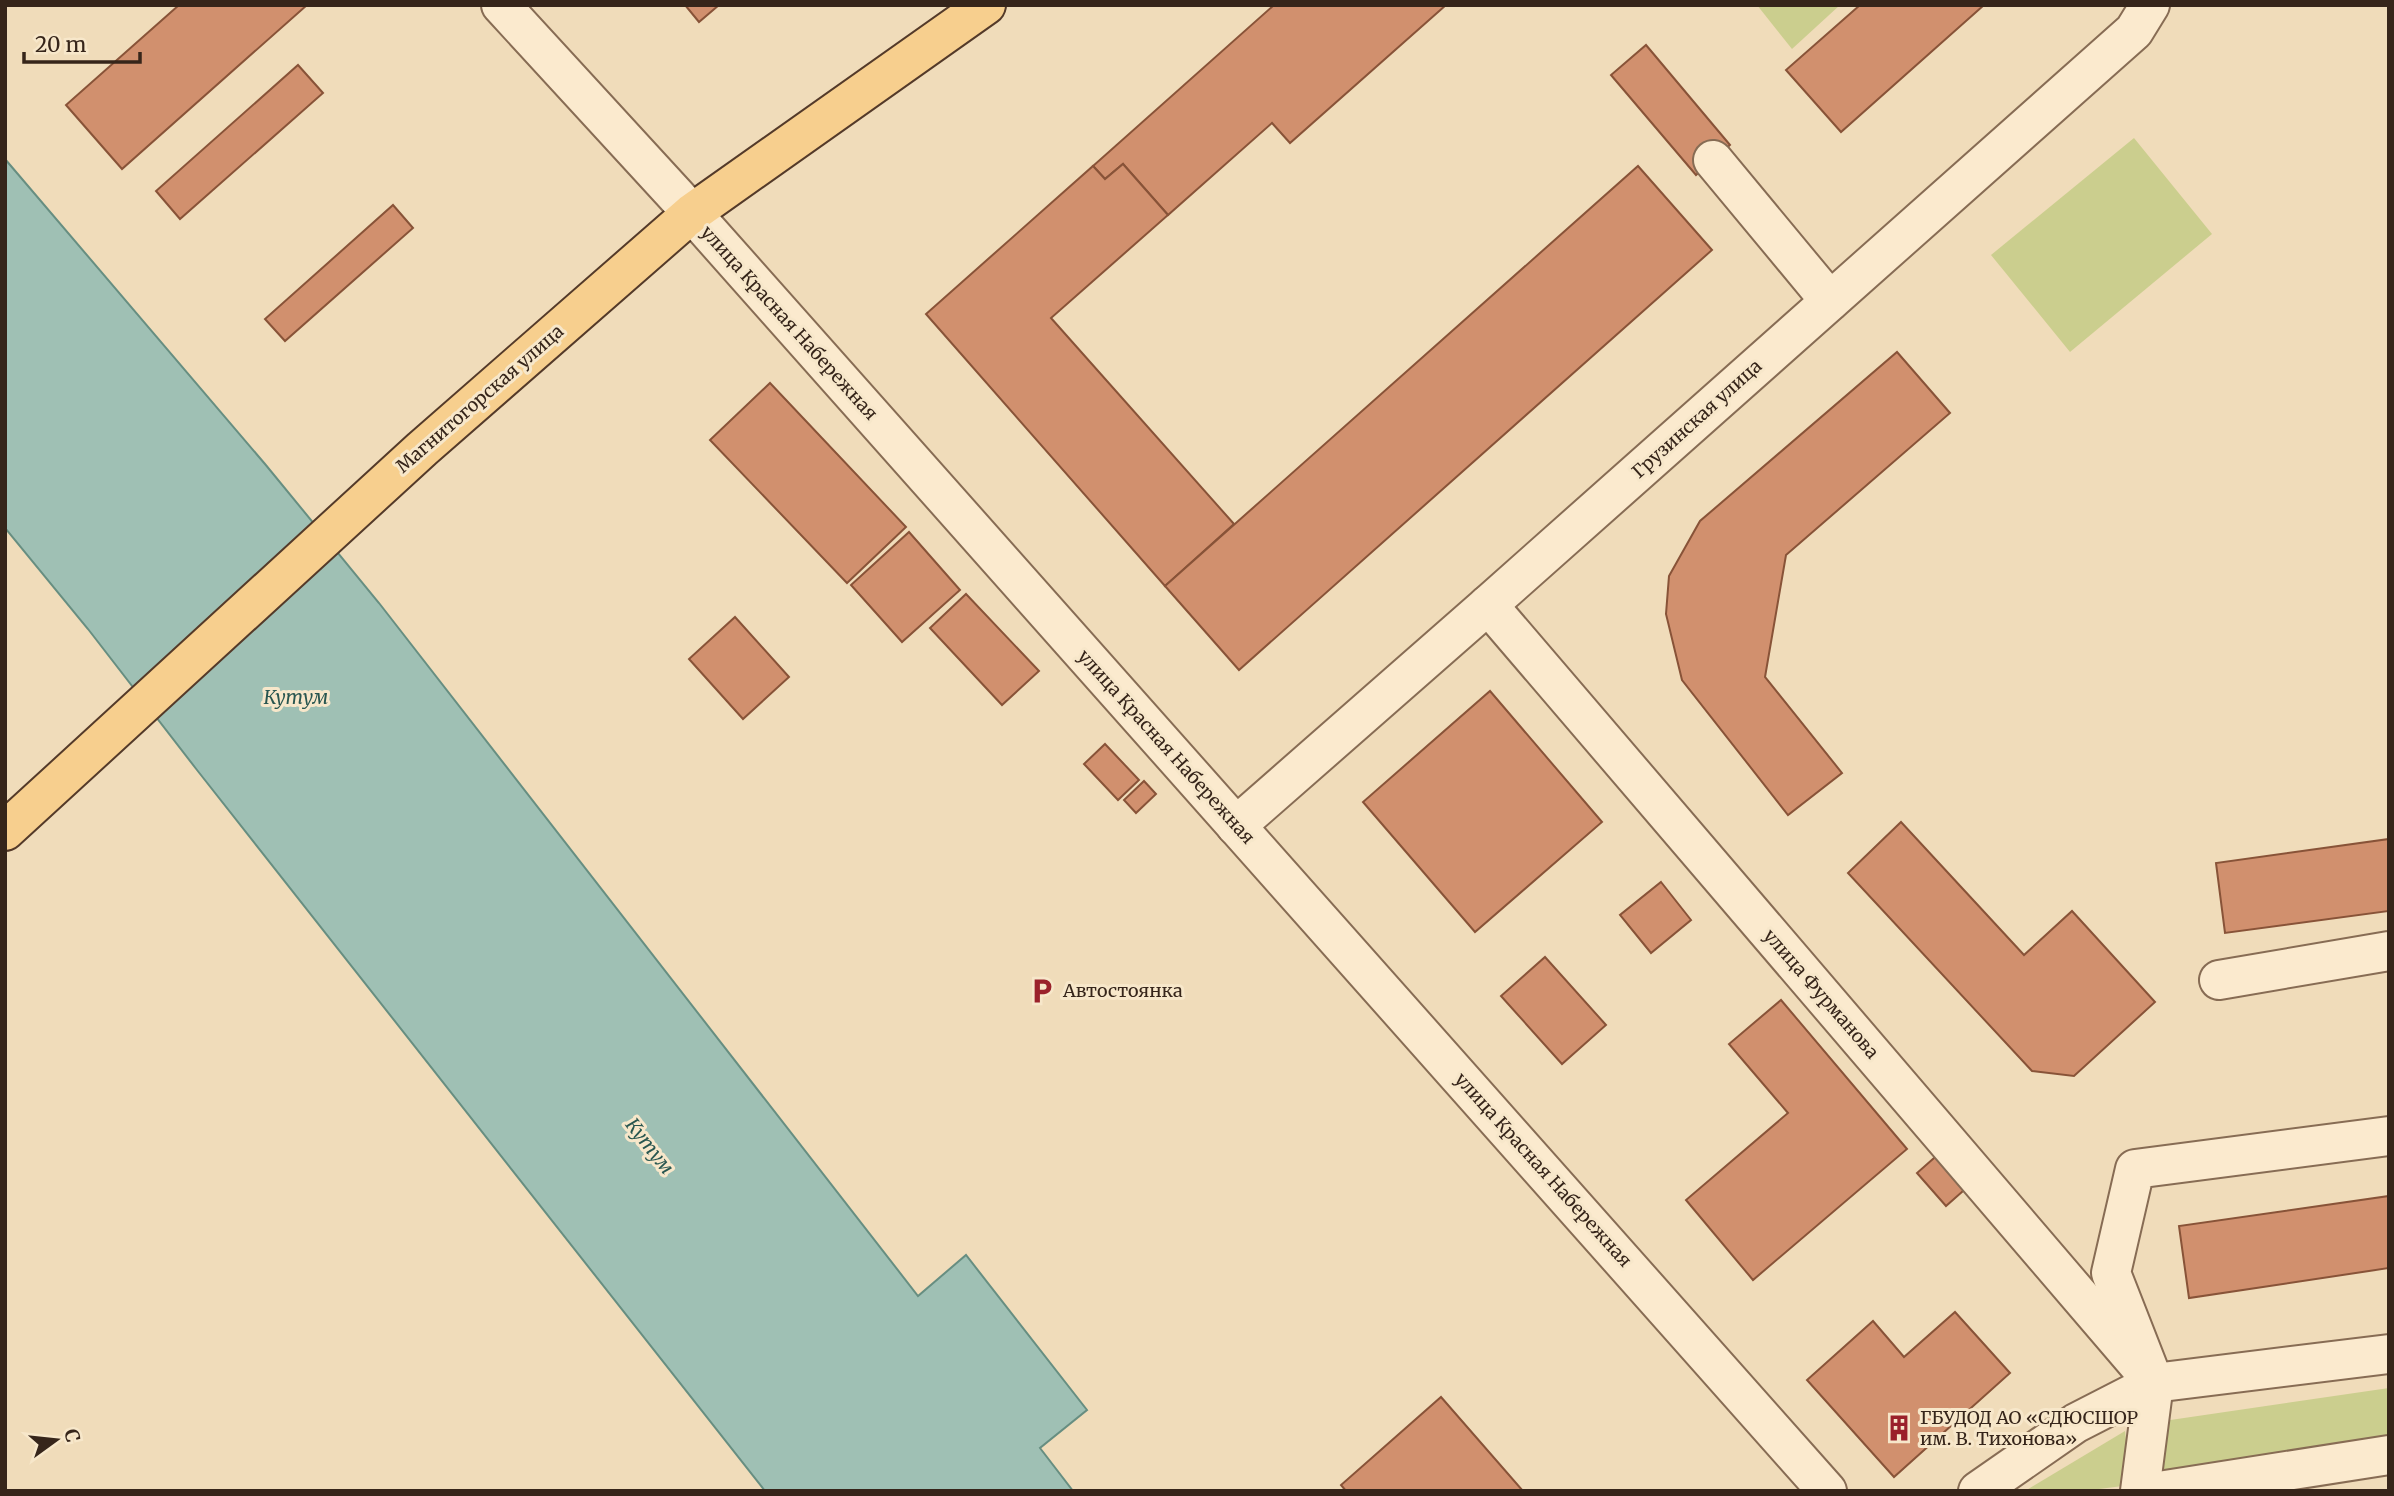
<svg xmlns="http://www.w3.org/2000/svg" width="2394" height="1496" font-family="Merriweather,serif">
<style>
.green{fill:#cbce8e}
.water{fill:#9fc0b4;stroke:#678e81;stroke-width:2}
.building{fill:#d1906e;stroke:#885338;stroke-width:2}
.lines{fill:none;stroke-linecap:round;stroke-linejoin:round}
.minor-casing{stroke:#876c54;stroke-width:42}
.major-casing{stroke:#543a29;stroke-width:42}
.minor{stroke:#fbeace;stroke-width:38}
.major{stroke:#f7cf8e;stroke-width:38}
.labels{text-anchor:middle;stroke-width:6;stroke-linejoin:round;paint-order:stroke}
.street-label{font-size:18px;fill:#36251a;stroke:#f7e7ca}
.poi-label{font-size:18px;fill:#36251a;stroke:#f7e7ca;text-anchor:start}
.water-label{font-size:19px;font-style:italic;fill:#285650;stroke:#f7e7ca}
</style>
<rect width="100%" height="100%" fill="#f0dcba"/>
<g class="green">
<polygon points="1757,5 1840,5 1792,49"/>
<polygon points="2134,138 2212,234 2070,352 1991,255"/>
<polygon points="2389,1388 2389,1440 2158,1475 2150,1423"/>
<polygon points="2125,1431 2131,1485 2083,1491 2025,1491"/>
</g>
<polygon class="water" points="5,159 265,464 379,603 918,1296 966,1255 1087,1410 1040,1448 1073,1491 765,1491 197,770 88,629 5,528"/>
<g class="building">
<polygon points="179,5 307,5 122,169 66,105"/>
<polygon points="685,5 719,5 699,22"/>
<polygon points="1274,5 1446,5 1290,143 1272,123 1168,215 1123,164 1105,179 1093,166"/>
<polygon points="1860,5 1984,5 1841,132 1786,70"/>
<polygon points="1646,45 1730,145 1696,175 1611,75"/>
<polygon points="298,65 323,93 180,219 156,191"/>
<polygon points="1123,164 1168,215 1051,318 1234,524 1165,586 926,314 1093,166 1105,179"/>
<polygon points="1638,166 1712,250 1239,670 1165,586"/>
<polygon points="393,205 413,228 285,341 265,319"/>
<polygon points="1897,352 1950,413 1786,555 1765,677 1842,773 1788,815 1682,680 1666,614 1669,576 1700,521"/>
<polygon points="770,383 906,527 847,583 710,440"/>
<polygon points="909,532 960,590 902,642 851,585"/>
<polygon points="966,594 1039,671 1002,705 930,628"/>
<polygon points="735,617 789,677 743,719 689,659"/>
<polygon points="1490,691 1602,822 1475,932 1363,802"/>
<polygon points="1105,744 1139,780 1118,800 1084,764"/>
<polygon points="1144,781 1156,794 1136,813 1124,800"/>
<polygon points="1901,822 2024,955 2072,911 2155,1002 2074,1076 2032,1071 1848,873"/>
<polygon points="2389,839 2389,911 2225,933 2216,863"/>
<polygon points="1661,882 1691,920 1651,953 1620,915"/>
<polygon points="1545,957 1606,1025 1562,1064 1501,996"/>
<polygon points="1781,1000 1907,1149 1753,1280 1686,1200 1788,1113 1729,1044"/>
<polygon points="1942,1151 1971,1184 1946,1206 1917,1173"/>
<polygon points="2389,1196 2389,1268 2189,1298 2179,1226"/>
<polygon points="1955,1312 2010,1373 1894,1477 1807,1380 1873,1321 1904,1357"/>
<polygon points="1441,1397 1523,1491 1346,1491 1341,1485"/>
</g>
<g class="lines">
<g class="minor-casing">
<g id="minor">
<polyline points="501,5 692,213 1827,1491"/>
<polyline points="1713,160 1830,301"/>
<polyline points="1488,605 2154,1383"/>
<polyline points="1236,826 1488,605 2134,31 2150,5"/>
<polyline points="2219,980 2389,951"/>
<polyline points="1978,1491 2076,1423 2154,1383 2389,1354"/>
<polyline points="2140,1491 2154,1383 2111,1273 2135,1169 2389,1136"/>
<polyline points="2159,1491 2389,1455"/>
</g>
</g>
<g class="major-casing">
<polyline id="major" points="5,831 422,449 692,213 986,5"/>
</g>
<use href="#minor" class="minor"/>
<use href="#major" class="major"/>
</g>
<defs>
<g id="parking-bare" transform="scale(2.1)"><path d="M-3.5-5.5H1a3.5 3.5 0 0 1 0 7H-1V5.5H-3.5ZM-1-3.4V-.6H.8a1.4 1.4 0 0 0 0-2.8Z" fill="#9a212a" stroke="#f7e7ca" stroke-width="2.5" paint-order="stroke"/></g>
<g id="building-bare" transform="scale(2.1)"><path d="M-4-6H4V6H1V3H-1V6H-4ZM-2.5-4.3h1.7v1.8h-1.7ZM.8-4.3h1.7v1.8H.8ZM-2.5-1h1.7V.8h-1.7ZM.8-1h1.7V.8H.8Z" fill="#9a212a" stroke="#f7e7ca" stroke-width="2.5" paint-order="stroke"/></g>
</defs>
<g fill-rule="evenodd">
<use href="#parking-bare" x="1042" y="991"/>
<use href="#building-bare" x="1899" y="1428"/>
</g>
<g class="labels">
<g class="street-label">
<text transform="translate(789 323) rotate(48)" y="6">улица Красная Набережная</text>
<text transform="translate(480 399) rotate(-41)" y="6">Магнитогорская улица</text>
<text transform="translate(1697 419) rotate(-42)" y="6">Грузинская улица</text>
<text transform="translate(1166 747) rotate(48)" y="6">улица Красная Набережная</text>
<text transform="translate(1821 994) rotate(49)" y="6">улица Фурманова</text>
<text transform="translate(1543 1170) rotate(48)" y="6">улица Красная Набережная</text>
</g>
<g class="poi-label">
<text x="1063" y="997">Автостоянка</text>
<text x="1920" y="1424">ГБУДОД АО «СДЮСШОР<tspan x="1920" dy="21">им. В. Тихонова»</tspan></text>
</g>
<g class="water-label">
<text x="296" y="704">Кутум</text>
<text transform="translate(650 1146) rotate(52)" y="7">Кутум</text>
</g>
</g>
<rect width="2394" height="1496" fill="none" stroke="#36251a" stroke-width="14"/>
<g transform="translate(56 1440) rotate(75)" stroke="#f7e7ca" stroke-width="5" paint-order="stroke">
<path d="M0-5L12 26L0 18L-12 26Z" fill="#36251a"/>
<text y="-10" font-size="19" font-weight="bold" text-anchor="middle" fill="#36251a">С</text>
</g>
<path d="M24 52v10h116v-10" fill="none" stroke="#36251a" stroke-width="3.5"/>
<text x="35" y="52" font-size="21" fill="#36251a" stroke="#f7e7ca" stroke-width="5" paint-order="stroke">20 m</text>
</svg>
